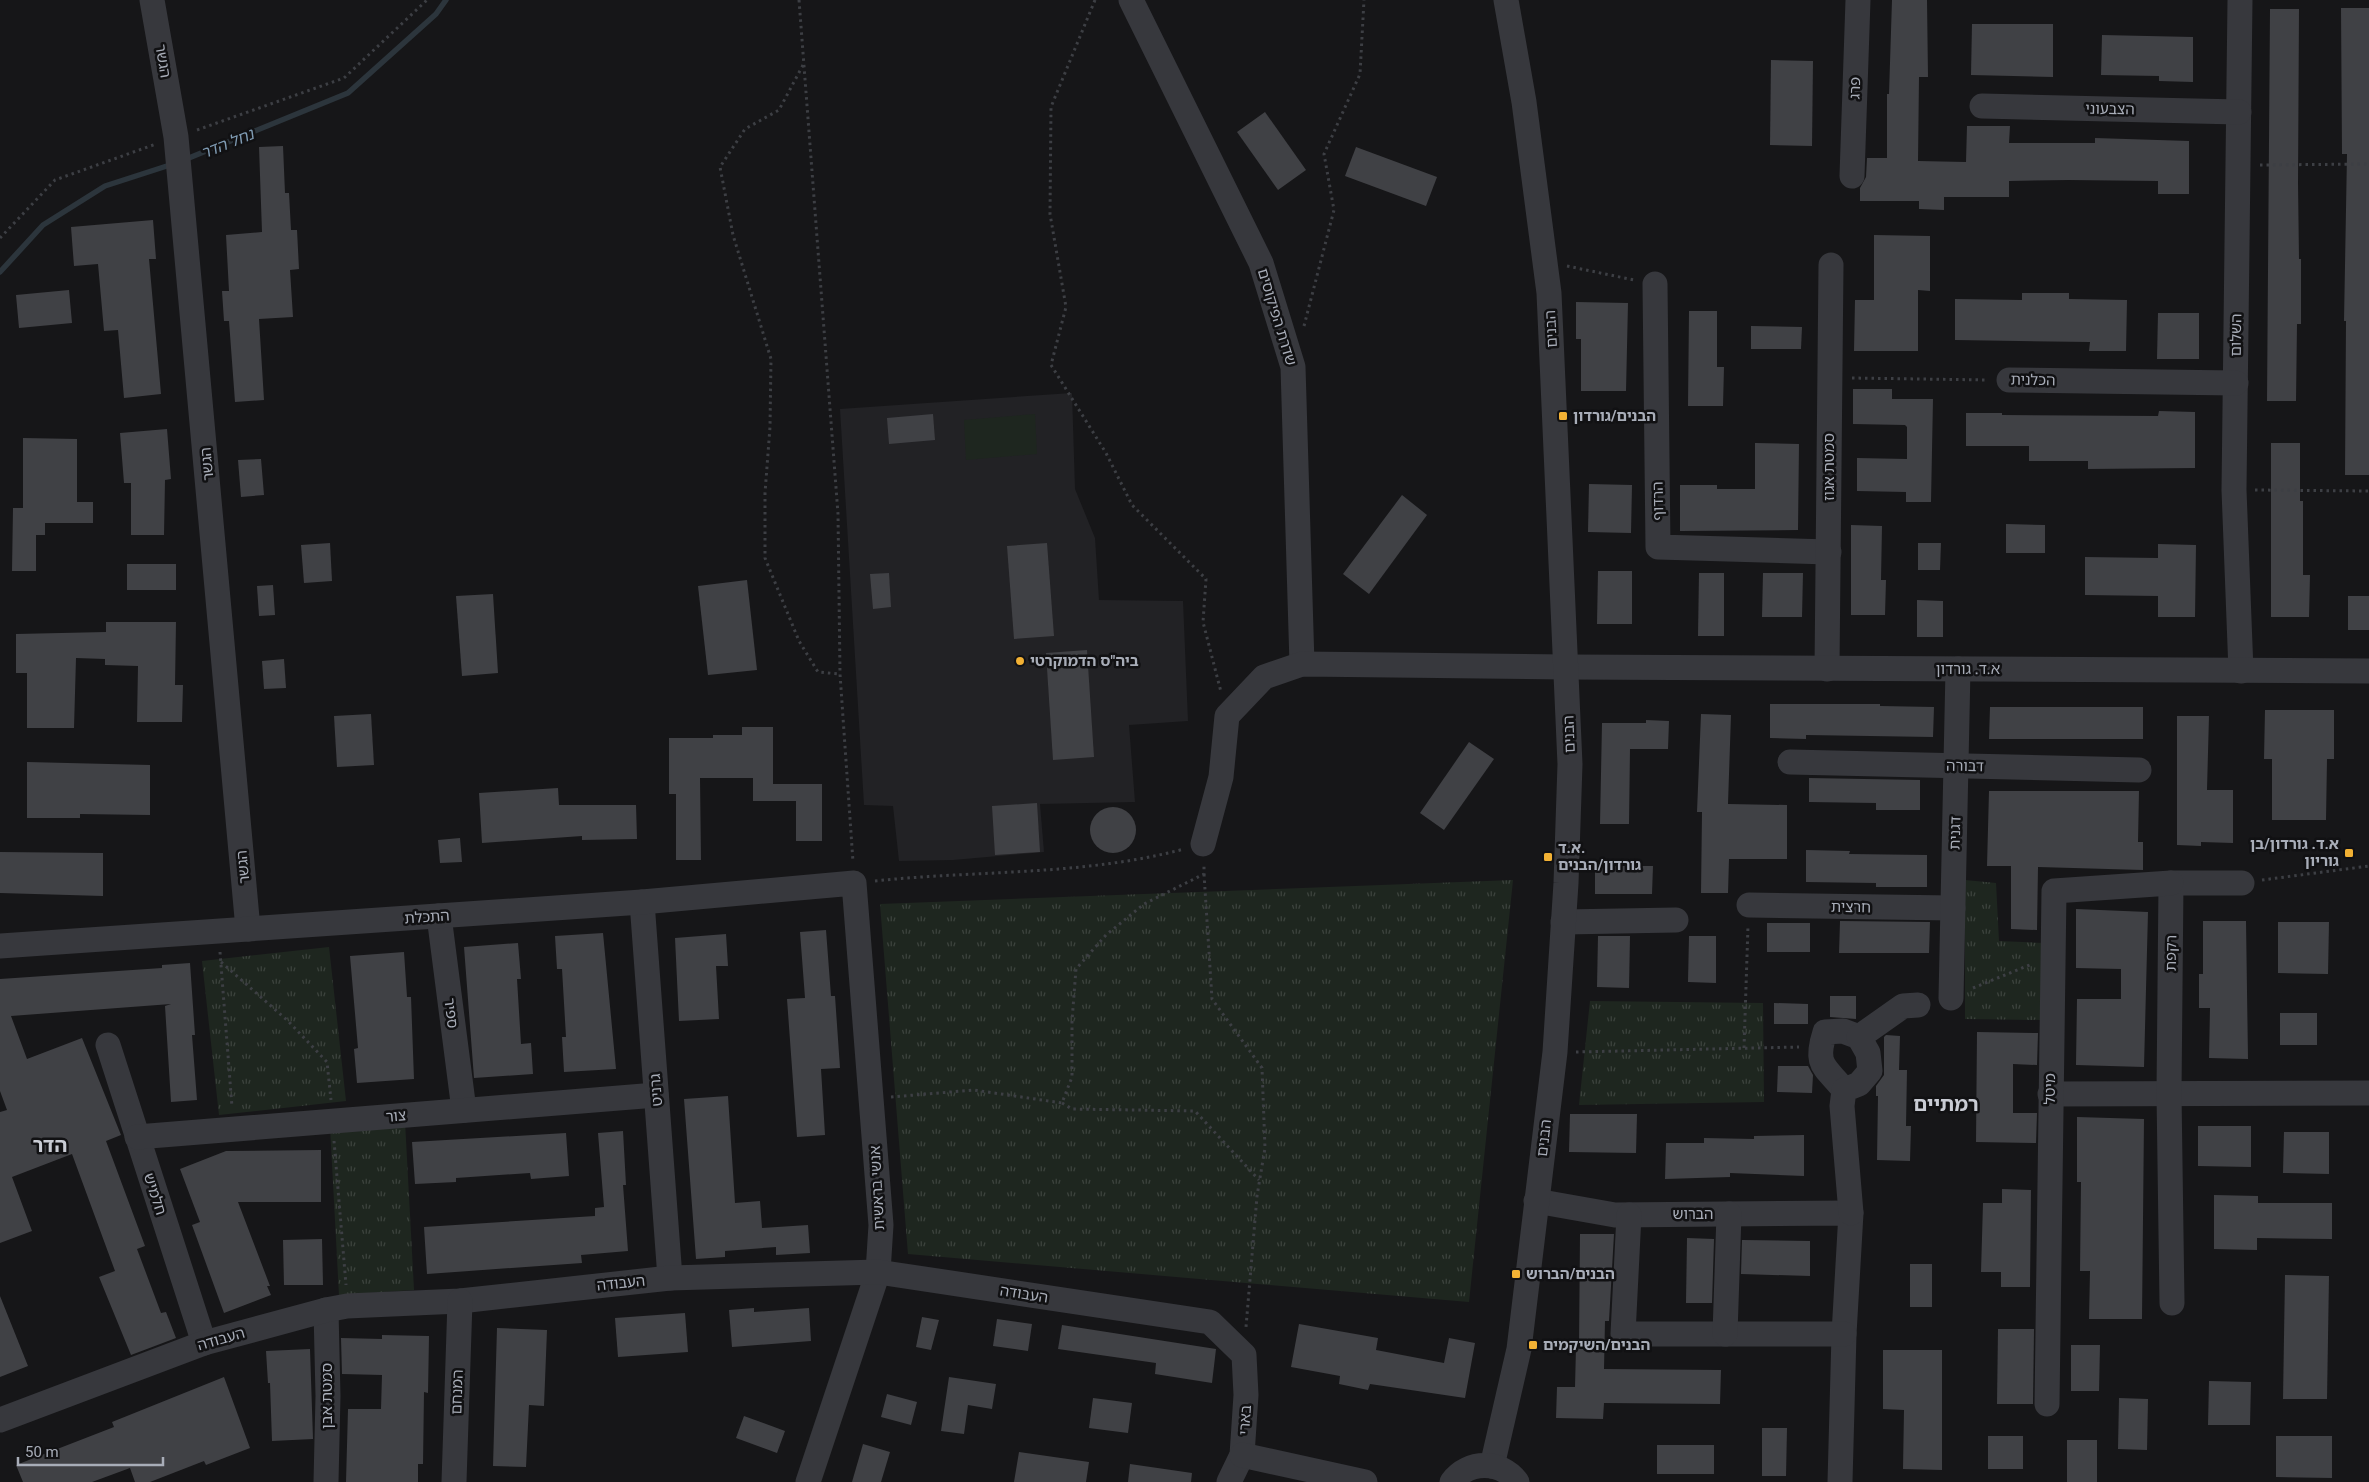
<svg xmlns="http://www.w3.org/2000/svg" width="2369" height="1482" font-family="Roboto,'Noto Sans Hebrew',sans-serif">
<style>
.built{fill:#222225}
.grass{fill:url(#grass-tufts)}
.pitch{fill:#1e261f}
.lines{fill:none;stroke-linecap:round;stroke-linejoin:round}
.stream{stroke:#2c353c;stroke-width:5.5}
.building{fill:#404145}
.path{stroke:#3d3f44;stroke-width:3;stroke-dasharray:2.5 4;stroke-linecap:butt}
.minor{stroke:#37383d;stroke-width:25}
.poi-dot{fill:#f2b134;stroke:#111113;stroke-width:2}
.labels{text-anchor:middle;stroke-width:5;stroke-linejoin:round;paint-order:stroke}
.street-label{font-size:15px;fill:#a8adb8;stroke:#111113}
.poi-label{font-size:15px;font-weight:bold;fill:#a8adb8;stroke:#111113;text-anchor:start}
.water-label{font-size:16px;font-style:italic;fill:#7f9bb3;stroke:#111113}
.district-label{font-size:20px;font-weight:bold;fill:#c9ccd4;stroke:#111113}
</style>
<defs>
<pattern id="grass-tufts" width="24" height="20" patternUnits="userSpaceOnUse" patternTransform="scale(1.25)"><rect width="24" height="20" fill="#1e261f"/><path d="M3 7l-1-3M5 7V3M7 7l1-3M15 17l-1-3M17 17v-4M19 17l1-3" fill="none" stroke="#3c433d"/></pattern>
</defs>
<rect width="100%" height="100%" fill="#161618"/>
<polygon class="built" points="1072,393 1075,489 1095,538 1099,600 1183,601 1188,721 1129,725 1135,802 1040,804 1044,852 953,860 899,861 893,806 864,805 840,409"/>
<g class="grass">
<polygon points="1513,880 1469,1302 908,1254 880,904"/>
<polygon points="1965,880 1996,883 1999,941 2043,943 2042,1020 1965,1019"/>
<polygon points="329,947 346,1101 219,1115 202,961"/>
<polygon points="1590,1001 1763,1003 1764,1102 1579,1105"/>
<polygon points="405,1122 414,1290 339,1295 330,1126"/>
</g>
<polygon class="pitch" points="1035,414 1037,454 966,460 964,420"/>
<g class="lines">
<g class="stream">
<polyline points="184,160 348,93 436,14 446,0"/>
<polyline points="0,272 43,225 105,186 173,164"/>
</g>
</g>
<g class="building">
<polygon points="1892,0 1927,0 1928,77 1919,77 1918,161 1966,162 1967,126 2010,126 2009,143 2095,143 2095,138 2189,141 2189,194 2158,194 2158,181 2069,180 2009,181 2009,197 1944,197 1944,210 1919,209 1919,201 1860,201 1860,188 1866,177 1867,158 1887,158 1887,94 1889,94"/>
<polygon points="2341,8 2369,8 2369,475 2345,475 2346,321 2344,321 2347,154 2342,154"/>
<polygon points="2270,9 2299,9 2298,183 2299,259 2301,259 2301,324 2297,324 2296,401 2267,401"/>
<polygon points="1972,24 2053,24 2053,77 1971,75"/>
<polygon points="2102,35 2193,37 2193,82 2159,81 2159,76 2101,75"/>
<polygon points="1771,60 1813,61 1812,146 1770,145"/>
<polygon points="1265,112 1306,170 1278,190 1237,132"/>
<polygon points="283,146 285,193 289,193 291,230 297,230 299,269 290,270 293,317 259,319 264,400 235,402 229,321 224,321 222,291 229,291 226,235 262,232 259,147"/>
<polygon points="1356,147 1437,177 1426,206 1345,176"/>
<polygon points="153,220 156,259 149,259 161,394 124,398 118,330 104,331 98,264 74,266 71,227"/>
<polygon points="1874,235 1930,236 1930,291 1918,290 1918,351 1854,351 1855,300 1874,300"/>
<polygon points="69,290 72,323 19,328 16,295"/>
<polygon points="2022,293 2069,293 2069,299 2127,300 2126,351 2089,351 2090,342 1955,340 1955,299 2022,300"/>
<polygon points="1576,302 1628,303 1626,391 1581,391 1581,339 1576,339"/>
<polygon points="1689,311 1717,311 1717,367 1724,367 1723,406 1688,406"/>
<polygon points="2158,313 2199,313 2199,359 2157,359"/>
<polygon points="1751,326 1802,327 1801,349 1751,349"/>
<polygon points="1853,389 1892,389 1892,399 1933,399 1931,502 1906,502 1906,492 1857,491 1857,458 1907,459 1907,427 1905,425 1853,424"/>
<polygon points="2159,411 2195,412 2195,468 2088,469 2088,461 2029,461 2029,446 1966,446 1966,413 2002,413 2002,415 2158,416"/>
<polygon points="933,414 935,440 889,444 887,418"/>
<polygon points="167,429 171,479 165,480 164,535 131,535 131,483 124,483 120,433"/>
<polygon points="23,438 77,439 77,502 93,502 93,523 45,523 45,535 36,535 36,571 12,571 13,508 23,508"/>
<polygon points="1755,443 1799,444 1798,530 1680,531 1680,485 1717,485 1717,489 1755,489"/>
<polygon points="2271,443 2300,443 2300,501 2303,501 2303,575 2310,575 2309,617 2271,617"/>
<polygon points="261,459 264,495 241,497 238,460"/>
<polygon points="1589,484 1632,485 1631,533 1588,532"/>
<polygon points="1402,495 1427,515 1369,594 1343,574"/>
<polygon points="2006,524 2045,525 2045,553 2006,553"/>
<polygon points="1851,525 1882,526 1881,580 1886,580 1885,615 1851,615"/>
<polygon points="330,543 332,581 304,583 301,545"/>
<polygon points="1047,543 1054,636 1014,639 1007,546"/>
<polygon points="1918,543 1941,543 1940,570 1918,570"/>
<polygon points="2158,544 2196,545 2195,617 2158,617 2158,596 2085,595 2085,557 2158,558"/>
<rect x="127" y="564" width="49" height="26"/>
<polygon points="1598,571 1632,571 1632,624 1597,624"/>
<polygon points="889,573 891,607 873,609 870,574"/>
<polygon points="1699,573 1724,573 1724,636 1698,636"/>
<polygon points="1763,573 1803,573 1802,617 1762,617"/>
<polygon points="747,580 757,670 708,675 698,586"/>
<polygon points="273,585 275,615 259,616 257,586"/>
<polygon points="493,594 498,673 462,676 456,596"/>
<rect x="2348" y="596" width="21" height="34"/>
<polygon points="1917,600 1943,601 1943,637 1917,637"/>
<polygon points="106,622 176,622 175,685 183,685 182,722 137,722 138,666 105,665 105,659 76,658 74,728 27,728 27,673 16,673 16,634 106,632"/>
<polygon points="1087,650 1094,757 1053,760 1046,653"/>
<polygon points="284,659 286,688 264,689 262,661"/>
<polygon points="1770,704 1880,704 1880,706 1934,707 1933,737 1806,735 1806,739 1770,738"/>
<polygon points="1990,707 2143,707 2143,739 1989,739"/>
<polygon points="2265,710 2334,710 2334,759 2327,759 2326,820 2272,820 2272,759 2264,759"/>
<polygon points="371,714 374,765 337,767 334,716"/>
<polygon points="1701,714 1731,715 1728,804 1787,805 1787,859 1729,859 1728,893 1701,893 1702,812 1697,812"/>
<polygon points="2177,716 2209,716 2207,790 2233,790 2233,843 2201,842 2201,846 2177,845"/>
<polygon points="1646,720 1669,721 1668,749 1630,749 1629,824 1600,824 1602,723 1646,723"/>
<polygon points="742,727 773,727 773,784 822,784 822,841 796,841 796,801 753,801 753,778 700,778 701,860 676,860 676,794 669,794 669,738 713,738 713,735 742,735"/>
<polygon points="1469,742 1494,759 1444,830 1420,813"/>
<polygon points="27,762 150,765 150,815 80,814 80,818 27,818"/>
<polygon points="1809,778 1920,780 1920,810 1876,810 1876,803 1809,802"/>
<polygon points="558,788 559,805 636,805 637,839 582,840 582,836 482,843 479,793"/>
<polygon points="1989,791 2139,791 2138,842 2143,842 2143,870 2038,867 2037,930 2011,929 2011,866 1987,866"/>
<polygon points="1037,803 1040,852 995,855 992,806"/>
<circle cx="1113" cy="830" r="23"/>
<polygon points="460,838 462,862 440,863 438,840"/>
<polygon points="1806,850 1850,851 1849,854 1927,855 1927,887 1876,887 1876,883 1806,882"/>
<polygon points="0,852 103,853 103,896 0,893"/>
<polygon points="1595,866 1653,866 1652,894 1595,894"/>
<polygon points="2076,909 2148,912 2144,1067 2076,1065 2077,999 2121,999 2121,969 2076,968"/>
<polygon points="1840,921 1930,922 1929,953 1839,953"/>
<polygon points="2203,921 2246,921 2248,1059 2209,1058 2210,1008 2199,1008 2199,974 2203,974"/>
<polygon points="2278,922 2329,922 2328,974 2278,973"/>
<rect x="1767" y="923" width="43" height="29"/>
<polygon points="826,930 831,996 835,996 840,1068 821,1069 825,1135 797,1137 787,999 805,998 800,932"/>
<polygon points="603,933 616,1069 564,1072 562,1037 566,1037 562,969 557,969 555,936"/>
<polygon points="726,934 728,966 716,966 719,1019 679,1021 675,938"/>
<polygon points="1598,936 1630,936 1629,988 1597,987"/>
<polygon points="1689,936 1716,936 1716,983 1688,982"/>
<polygon points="518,943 521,979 517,979 521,1044 531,1043 533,1074 474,1078 464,947"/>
<polygon points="404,952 407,997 411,997 414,1079 357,1083 354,1049 358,1048 350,956"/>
<polygon points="190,963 195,1035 192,1035 197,1100 171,1102 165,1006 171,1004 11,1016 27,1059 82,1038 121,1135 106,1141 145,1246 137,1249 161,1313 166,1312 176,1338 131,1355 99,1277 115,1271 72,1154 12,1177 32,1231 0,1243 0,1112 7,1110 0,1091 0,979 162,968 162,965"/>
<polygon points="1830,996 1856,996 1856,1019 1830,1017"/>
<polygon points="1774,1003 1808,1004 1808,1024 1774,1024"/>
<rect x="2280" y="1013" width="37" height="32"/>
<polygon points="1977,1032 2038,1033 2037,1065 2013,1064 2013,1113 2037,1113 2036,1143 1976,1142"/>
<polygon points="1886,1035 1900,1036 1899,1070 1907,1070 1906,1126 1911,1126 1910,1161 1877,1160 1878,1096 1876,1096 1876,1086 1884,1075 1884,1037"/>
<polygon points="1778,1066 1808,1066 1813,1075 1812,1093 1777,1092"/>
<polygon points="728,1096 735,1203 760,1201 762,1228 808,1225 810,1253 776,1255 776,1247 725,1251 725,1257 696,1259 684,1099"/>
<polygon points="1570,1114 1637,1114 1636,1153 1569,1152"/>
<polygon points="2077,1117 2144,1119 2142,1319 2089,1319 2090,1271 2080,1271 2081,1182 2077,1182"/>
<polygon points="2198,1126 2251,1126 2251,1167 2198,1166"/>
<polygon points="623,1131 626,1185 623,1185 628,1251 581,1255 582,1263 427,1274 424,1227 595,1216 595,1208 604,1207 598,1133"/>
<polygon points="2284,1132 2329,1132 2329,1174 2283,1173"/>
<polygon points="566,1133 569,1176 531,1179 530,1173 456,1178 456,1182 415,1184 412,1142"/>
<polygon points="1804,1135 1804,1176 1730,1173 1730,1177 1665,1179 1666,1143 1704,1143 1704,1138 1754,1139 1754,1136"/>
<polygon points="321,1150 321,1202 238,1202 270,1286 267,1286 271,1295 224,1313 192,1225 200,1222 180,1169 226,1151"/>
<polygon points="2002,1189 2031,1190 2030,1287 2001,1287 2001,1272 1981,1272 1983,1203 2002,1203"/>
<polygon points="2214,1195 2258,1196 2258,1203 2332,1203 2332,1239 2257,1238 2257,1250 2214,1249"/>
<polygon points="1580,1234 1614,1234 1609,1321 1605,1321 1604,1369 1721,1370 1720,1404 1604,1403 1603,1419 1556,1418 1557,1387 1575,1387 1576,1347 1579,1347"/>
<polygon points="1687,1238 1714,1239 1712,1303 1686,1303"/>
<polygon points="322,1239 323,1285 284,1285 283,1240"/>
<polygon points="1742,1240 1810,1241 1810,1276 1741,1274"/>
<rect x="1910" y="1264" width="22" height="43"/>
<polygon points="2285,1275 2329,1276 2327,1399 2283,1399"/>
<polygon points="0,1296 28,1366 0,1377"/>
<polygon points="754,1308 754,1312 809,1308 811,1341 732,1347 729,1310"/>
<polygon points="685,1313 688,1352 618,1357 615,1318"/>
<polygon points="922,1317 939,1320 931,1350 916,1347"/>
<polygon points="997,1319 1032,1324 1028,1351 993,1346"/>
<polygon points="1299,1324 1378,1338 1376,1350 1444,1363 1449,1338 1475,1343 1465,1398 1370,1384 1368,1390 1339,1384 1340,1376 1291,1367"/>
<polygon points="1062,1325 1216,1349 1212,1383 1155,1374 1156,1363 1058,1349"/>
<polygon points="497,1328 547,1330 544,1406 529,1405 526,1467 493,1466"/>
<polygon points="1998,1329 2034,1329 2033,1404 1997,1404"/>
<polygon points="382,1335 429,1336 428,1393 424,1392 423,1464 418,1464 418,1482 346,1482 348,1409 381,1409 382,1375 342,1374 341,1338 382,1339"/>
<polygon points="2071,1345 2100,1345 2099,1391 2071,1391"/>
<polygon points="310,1349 313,1439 272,1441 270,1383 268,1383 266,1351"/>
<polygon points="1883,1350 1942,1350 1942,1470 1903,1469 1904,1410 1883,1409"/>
<polygon points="224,1377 250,1448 206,1465 204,1461 150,1482 135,1482 130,1468 92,1482 23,1482 16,1465 114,1427 112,1422"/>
<polygon points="949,1377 996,1384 992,1409 968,1405 964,1434 941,1431"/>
<polygon points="2209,1381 2251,1382 2250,1425 2208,1425"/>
<polygon points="887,1394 917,1402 911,1425 881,1417"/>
<polygon points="1093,1398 1132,1403 1128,1433 1089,1428"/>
<polygon points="2119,1398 2148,1399 2147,1450 2118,1449"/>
<polygon points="744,1416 785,1431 777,1453 736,1438"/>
<polygon points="1762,1428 1787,1428 1786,1476 1762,1476"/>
<rect x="1988" y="1436" width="35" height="33"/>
<polygon points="2276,1436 2332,1436 2332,1478 2276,1477"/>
<rect x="2067" y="1440" width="30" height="42"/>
<polygon points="863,1444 890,1452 881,1482 852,1482"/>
<rect x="1657" y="1445" width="57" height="29"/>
<polygon points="1019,1452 1089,1462 1086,1482 1014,1482"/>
<polygon points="1130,1464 1192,1473 1191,1482 1128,1482"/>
</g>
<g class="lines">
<g class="path">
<polyline points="799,0 838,514 840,674 853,862"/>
<polyline points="1095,0 1051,107 1050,214 1066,307 1051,365 1106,453 1132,505 1206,579 1203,622 1221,692"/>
<polyline points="803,65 779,110 745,129 720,167 733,235 771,359 770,427 765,493 765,558 799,641 818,672 840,674"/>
<polyline points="197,130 344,78 427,0"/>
<polyline points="2260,165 2369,164"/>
<polyline points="0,238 55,180 156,144"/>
<polyline points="1567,266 1634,280"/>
<polyline points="1304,326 1334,210 1324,154 1360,74 1364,0"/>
<polyline points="1852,378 1988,380"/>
<polyline points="2255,490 2369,491"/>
<polyline points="1204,874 1212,999 1262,1068 1265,1148 1257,1196 1246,1327"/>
<polyline points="2262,880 2369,866"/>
<path d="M875,881C978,870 1083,876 1184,849"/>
<polyline points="220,952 232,1107"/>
<polyline points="221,962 288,1021 327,1062 331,1100"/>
<polyline points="1973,988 2032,964"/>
<polyline points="1744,1048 1748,926"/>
<polyline points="1576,1052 1799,1047"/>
<polyline points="891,1097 974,1090 1062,1103 1072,1077 1072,1021 1076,969 1106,935 1144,904 1204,874 1204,865"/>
<polyline points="1062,1103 1072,1109 1195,1111 1259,1180"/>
<polyline points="334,1141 346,1285"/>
</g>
<g class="minor">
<polyline points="152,0 176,137 248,929"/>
<polyline points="1131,0 1261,263 1293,367 1302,664"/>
<polyline points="2240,0 2234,490 2241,671"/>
<polyline points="1982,106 2239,112"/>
<polyline points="1852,176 1858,0"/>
<polyline points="1655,284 1658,547 1829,552"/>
<polyline points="2009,380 2236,383"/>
<polyline points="1827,669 1831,265"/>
<polyline points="1790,762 2139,770"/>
<polyline points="1203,844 1221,777 1227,716 1264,677 1302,664 1567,667 2369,671"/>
<polyline points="642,902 670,1278"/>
<polyline points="1749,905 1953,908"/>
<polyline points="439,916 464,1110"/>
<polyline points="1563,922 1676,920"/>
<polyline points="0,946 642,902 854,883 881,1225 878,1272 808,1482"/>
<polyline points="1951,998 1958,669"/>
<polyline points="108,1045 204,1343"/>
<path d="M1844,1090C1825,1066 1814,1066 1825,1032L1843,1031L1859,1037"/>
<polyline points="2050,1094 2369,1093"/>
<polyline points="137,1137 656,1095"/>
<polyline points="1536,1201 1615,1215 1851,1213 1844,1334 1840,1482"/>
<polyline points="1851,1213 1842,1106 1844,1090 1859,1084 1870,1071 1868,1053 1859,1037 1903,1006 1918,1005"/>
<polyline points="1629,1215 1623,1334 1844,1334"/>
<polyline points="2172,1303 2169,1093 2171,883 2242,883"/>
<polyline points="326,1310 328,1396 326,1482"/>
<polyline points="1725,1334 1729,1214"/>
<polyline points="2047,1404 2054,891 2171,883"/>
<polyline points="0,1420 204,1343 326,1310 347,1306 460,1301 670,1278 878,1272 1210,1322 1244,1355 1246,1395 1242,1455 1229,1482"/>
<polyline points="1242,1455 1365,1482"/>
<polyline points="1492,1466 1519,1349 1555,1052 1566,883 1570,764 1549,293 1524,102 1506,0"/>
<polyline points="454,1482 460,1301"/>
<path d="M1452,1482C1468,1460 1501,1460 1517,1482"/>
</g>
</g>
<g class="poi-dot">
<rect x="1558" y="411" width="10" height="10" rx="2.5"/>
<circle cx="1020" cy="661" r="5"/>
<rect x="2344" y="848" width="10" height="10" rx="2.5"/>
<rect x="1543" y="852" width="10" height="10" rx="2.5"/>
<rect x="1511" y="1269" width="10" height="10" rx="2.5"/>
<rect x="1528" y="1340" width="10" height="10" rx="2.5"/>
</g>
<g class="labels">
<g class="street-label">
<text transform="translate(163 61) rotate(80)" y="5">הגשר</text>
<text transform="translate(1855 88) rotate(-88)" y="5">פרג</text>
<text transform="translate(2110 109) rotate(1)" y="5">הצבעוני</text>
<text transform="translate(1277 317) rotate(73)" y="5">שדרת הפיקוסים</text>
<text transform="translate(1551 329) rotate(-93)" y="5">הבנים</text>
<text transform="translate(2236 335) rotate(-89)" y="5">השלום</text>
<text transform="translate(2033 380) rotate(1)" y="5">הכלנית</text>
<text transform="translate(207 464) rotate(-95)" y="5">הגשר</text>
<text transform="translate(1829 467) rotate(-90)" y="5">סמטת אגוז</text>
<text transform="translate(1658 501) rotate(-91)" y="5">הרדוף</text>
<text x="1968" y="674">א.ד. גורדון</text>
<text transform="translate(1569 734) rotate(-92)" y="5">הבנים</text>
<text transform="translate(1965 766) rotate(1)" y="5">דבורה</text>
<text transform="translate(1955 833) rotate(-88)" y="5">דגנית</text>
<text transform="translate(243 867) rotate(-95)" y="5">הגשר</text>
<text transform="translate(1851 907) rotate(1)" y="5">חרצית</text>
<text transform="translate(427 917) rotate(-4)" y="5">התכלת</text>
<text transform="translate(2171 953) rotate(-89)" y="5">רקפת</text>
<text transform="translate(451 1013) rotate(83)" y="5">ספיר</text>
<text transform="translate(2050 1089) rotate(-89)" y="5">מיטל</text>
<text transform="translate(656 1090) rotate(-94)" y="5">גרניט</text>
<text transform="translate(396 1116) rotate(-5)" y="5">צור</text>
<text transform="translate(1544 1138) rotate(-83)" y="5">הבנים</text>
<text transform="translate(877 1188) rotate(-93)" y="5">אנשי בראשית</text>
<text transform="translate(155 1194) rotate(72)" y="5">חלמיש</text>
<text x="1693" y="1219">הברוש</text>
<text transform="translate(621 1283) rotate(-6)" y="5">העבודה</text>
<text transform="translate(1024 1294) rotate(9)" y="5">העבודה</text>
<text transform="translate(221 1339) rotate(-16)" y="5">העבודה</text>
<text transform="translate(457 1392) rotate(-88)" y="5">המנחם</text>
<text transform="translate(327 1396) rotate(-90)" y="5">סמטת אבן</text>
<text transform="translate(1245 1420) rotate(-86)" y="5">בארי</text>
</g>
<g class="poi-label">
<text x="1573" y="421">הבנים/גורדון</text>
<text x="1030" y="666">ביה"ס הדמוקרטי</text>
<text x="2339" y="849" text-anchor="end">א.ד. גורדון/בן<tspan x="2339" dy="17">גוריון</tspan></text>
<text x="1558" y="853">א.ד.<tspan x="1558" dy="17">גורדון/הבנים</tspan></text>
<text x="1526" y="1279">הבנים/הברוש</text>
<text x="1543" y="1350">הבנים/השיקמים</text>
</g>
<g class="water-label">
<text transform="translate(227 143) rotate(-22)" y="6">נחל הדר</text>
</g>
<g class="district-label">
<text x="1946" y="1111">רמתיים</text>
<text x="50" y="1152">הדר</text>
</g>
</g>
<path d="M18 1457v8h145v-8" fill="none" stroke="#a8adb8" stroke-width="2.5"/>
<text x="25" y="1457" font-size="15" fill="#a8adb8" stroke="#111113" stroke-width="4" paint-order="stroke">50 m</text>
</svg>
